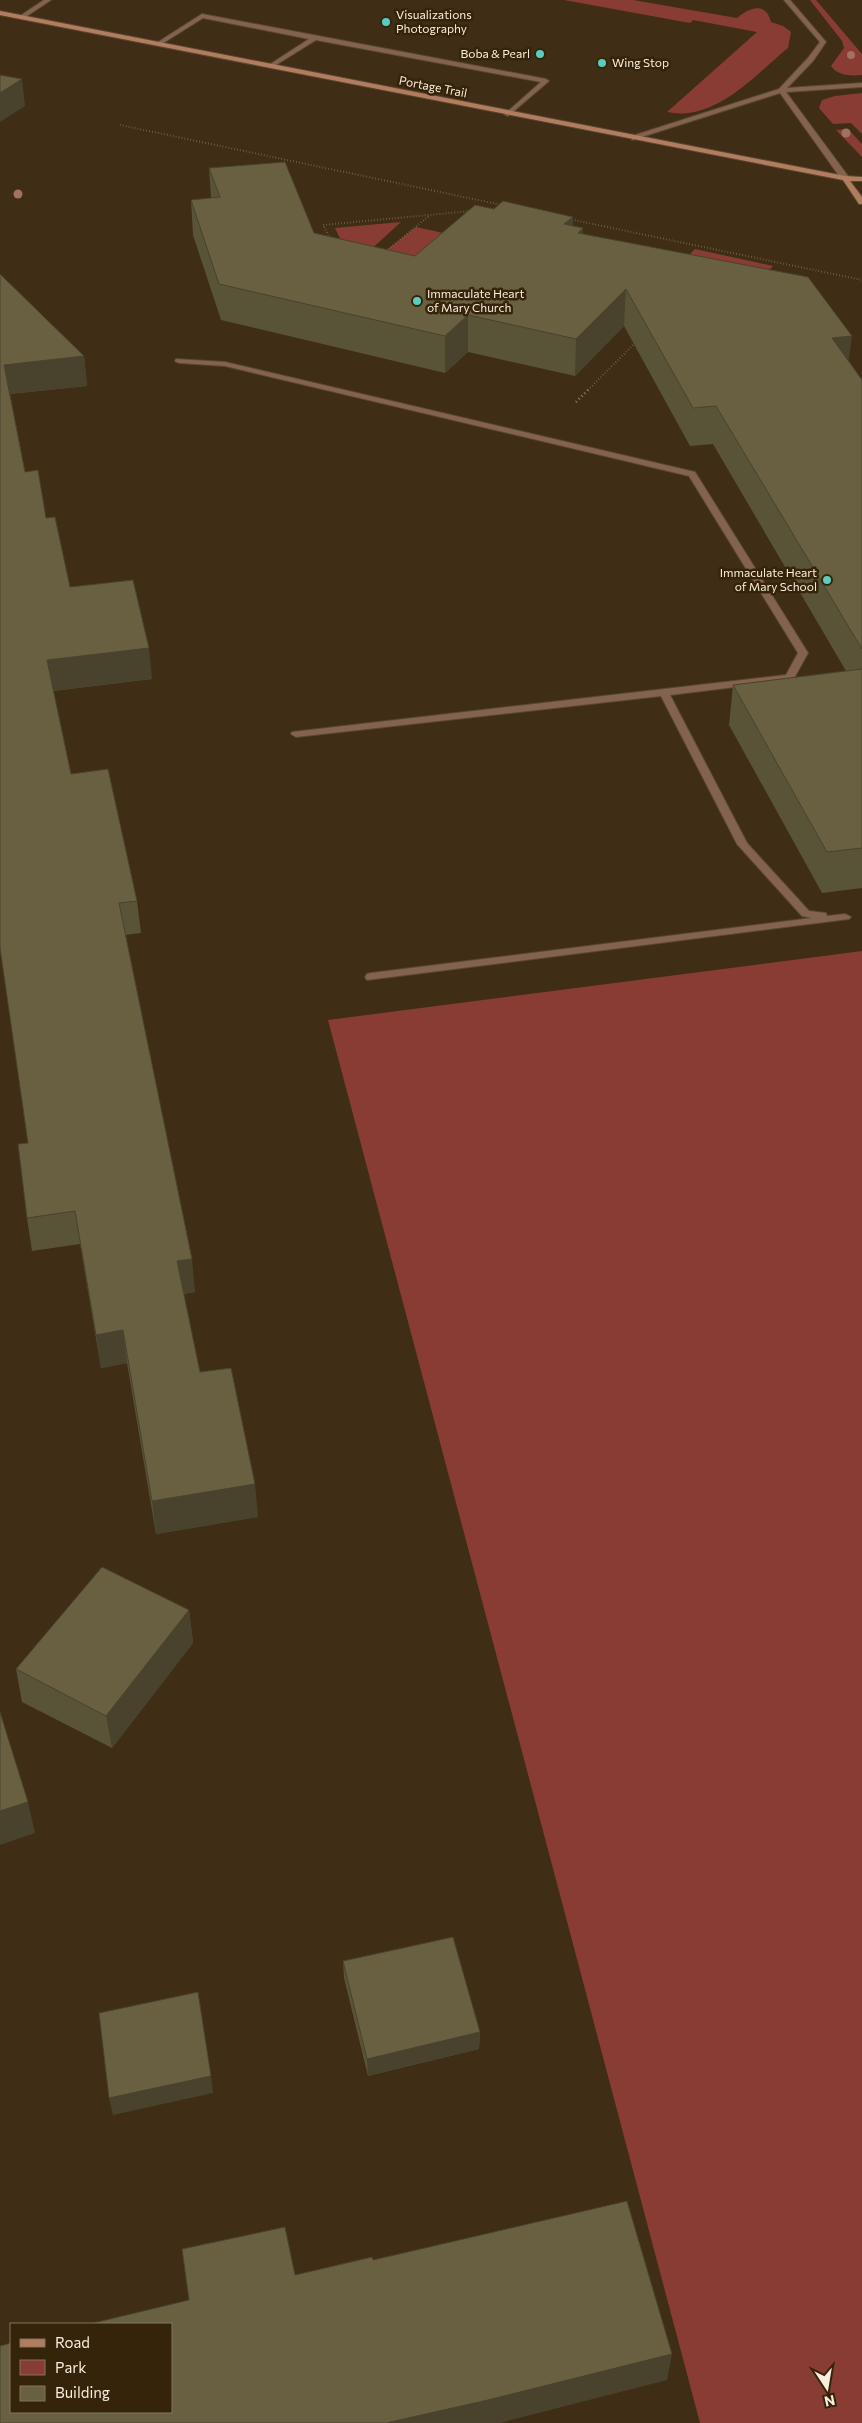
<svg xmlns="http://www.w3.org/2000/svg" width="862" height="2423" font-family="Commissioner,sans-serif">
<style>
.green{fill:#883c34}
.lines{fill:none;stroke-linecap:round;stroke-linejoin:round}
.lane-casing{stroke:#5a4831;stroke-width:2}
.secondary-casing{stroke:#5a4831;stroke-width:2}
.path-far1{stroke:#8f7f6b;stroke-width:2;stroke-dasharray:0.5 2.5;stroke-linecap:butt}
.path{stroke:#8f7f6b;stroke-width:2.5;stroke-dasharray:1 3;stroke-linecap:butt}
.lane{fill:#846250;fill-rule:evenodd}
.secondary{fill:#b27d5f;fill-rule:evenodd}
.tree{fill:#a27261}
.wall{fill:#595338}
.shaded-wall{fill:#49432e}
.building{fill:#686041;stroke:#49432e}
.poi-dot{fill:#59cebe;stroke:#35230a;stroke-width:2}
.labels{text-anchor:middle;stroke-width:5;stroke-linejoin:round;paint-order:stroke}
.far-poi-label{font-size:12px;fill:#f9edde;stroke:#35230a;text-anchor:start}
.far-street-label{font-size:12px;fill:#f9edde;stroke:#35230a}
</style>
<rect width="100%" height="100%" fill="#402d15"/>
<g class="green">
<path d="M564,0H633L737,18C749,8 766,1 771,22L783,26L791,32L788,48C754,76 715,122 667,112L757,32L693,20L690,23Z"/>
<path d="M810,0H816L862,54V75C851,76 838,76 831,66L844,48L842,41Z"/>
<polygon points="862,93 862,134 851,123 833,124 819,108 822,100 835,96"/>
<polygon points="848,129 862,144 862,157 836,130"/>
<polygon points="401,222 356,263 347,253 335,228"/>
<polygon points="416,227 475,240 415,292 368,265"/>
<polygon points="695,249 773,266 749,291 670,275"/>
<polygon points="862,951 862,2423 700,2423 328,1020"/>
</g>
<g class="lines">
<g class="lane-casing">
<g id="lane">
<polygon points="44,0 51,0 24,18 20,18 20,16"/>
<polygon points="784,0 790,0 826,42 813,61 787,88 862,83 862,87 786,92 848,176 848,180 842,180 780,93 632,140 632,136 779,89 808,58 820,42"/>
<polygon points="202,14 546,79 549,81 508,116 504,114 506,113 541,82 316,40 271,68 269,67 269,65 309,39 203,18 160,45 155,44"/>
<polygon points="176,359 225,362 695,472 808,653 793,680 670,695 747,843 809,911 826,913 827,916 845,914 851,917 849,919 367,980 365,977 367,974 371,973 812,918 802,916 737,844 661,696 296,737 291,734 292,732 786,675 798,653 689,476 225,366 179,363 175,361"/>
</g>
</g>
<g class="secondary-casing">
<polygon id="secondary" points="0,11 845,176 862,177 862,181 850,181 862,197 862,204 859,204 843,180 0,15"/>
</g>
<g class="path-far1">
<polyline points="120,125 502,205"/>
<polyline points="569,219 862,280"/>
<polyline points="330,238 323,225 471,211"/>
<polyline points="386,251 429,216"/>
<polyline points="588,390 637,341"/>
</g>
<polyline class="path" points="576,402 589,389"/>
<use href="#lane" class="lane"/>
<use href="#secondary" class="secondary"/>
</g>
<g class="tree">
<circle cx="851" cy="55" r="4"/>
<circle cx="846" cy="133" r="4.5"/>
<circle cx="18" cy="194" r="4.5"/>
</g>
<g class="wall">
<polygon points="209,168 314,233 415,256 573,226 583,234 849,361 862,380 862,888 822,893 729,725 733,685 846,671 713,444 690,446 624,326 575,376 468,352 445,373 221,320 193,235 191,200 211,198"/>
<polygon points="0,274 84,356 87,386 10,394 25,472 46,518 70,587 152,679 53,691 71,774 137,901 141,933 125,935 195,1292 183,1294 200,1372 258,1517 156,1534 127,1363 101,1368 80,1244 32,1251 27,1218 28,1143"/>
<polygon points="189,1610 193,1643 112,1748 22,1702 16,1669"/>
<polygon points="343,1961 480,2032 479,2049 368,2076 344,1978"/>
</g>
<g class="shaded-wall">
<polygon points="22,79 25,106 0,122 0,93"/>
<polygon points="573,217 572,252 564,224"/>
<polygon points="583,228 582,264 578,233"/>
<polygon points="626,289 624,326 575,376 576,339"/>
<polygon points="468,315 468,352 445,373 445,336"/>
<polygon points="852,336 847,373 832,338"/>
<polygon points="84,356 87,386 8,394 4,365"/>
<polygon points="149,648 152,679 51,691 47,660"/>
<polygon points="192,1259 195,1292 180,1294 177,1261"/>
<polygon points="123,1330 127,1363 101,1368 96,1335"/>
<polygon points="255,1484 258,1517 156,1534 152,1501"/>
<polygon points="189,1610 193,1643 112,1748 106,1716"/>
<polygon points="28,1802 35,1833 0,1845 0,1811"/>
<polygon points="480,2032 479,2049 368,2076 367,2059"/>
<polygon points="211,2076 213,2093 113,2115 109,2098"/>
<polygon points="672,2354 667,2380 499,2423 386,2423"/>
</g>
<g class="building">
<polygon points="0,75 22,79 0,93"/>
<polygon points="285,162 314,233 415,256 475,205 494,209 503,201 573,217 564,224 583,228 578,233 808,277 852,336 832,338 862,380 862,649 716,406 693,408 626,289 576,339 468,315 445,336 219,284 191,200 220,197 209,168"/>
<polygon points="0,274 84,356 4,365 25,472 38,470 46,518 55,517 70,587 133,580 149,648 47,660 71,774 108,769 137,901 119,903 192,1259 177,1261 200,1372 231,1368 255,1484 152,1501 123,1330 96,1335 75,1211 27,1218 18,1144 28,1143 0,948"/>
<polygon points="862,669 862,848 827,852 733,685"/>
<polygon points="102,1567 189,1610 106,1716 16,1669"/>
<polygon points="0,1712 28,1802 0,1811"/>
<polygon points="453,1937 480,2032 367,2059 343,1961"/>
<polygon points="198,1992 211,2076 109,2098 99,2013"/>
<polygon points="627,2201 672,2354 488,2400 386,2423 0,2423 0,2346 11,2343 11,2412 171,2412 171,2324 89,2324 189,2300 182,2249 285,2227 295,2275 372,2257 373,2260"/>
</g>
<g class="poi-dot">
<circle cx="386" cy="22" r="5"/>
<circle cx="540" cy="54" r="5"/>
<circle cx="602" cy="63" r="5"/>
<circle cx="417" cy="301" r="5"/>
<circle cx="827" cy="580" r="5"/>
</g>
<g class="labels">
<g class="far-poi-label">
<text x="396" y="19">Visualizations<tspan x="396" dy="14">Photography</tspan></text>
<text x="530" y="58" text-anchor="end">Boba &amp; Pearl</text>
<text x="612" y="67">Wing Stop</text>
<text x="427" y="298">Immaculate Heart<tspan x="427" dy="14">of Mary Church</tspan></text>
<text x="817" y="577" text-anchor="end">Immaculate Heart<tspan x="817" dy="14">of Mary School</tspan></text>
</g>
<g class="far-street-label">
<text transform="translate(433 87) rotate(11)" y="4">Portage Trail</text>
</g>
</g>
<rect x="10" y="2323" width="162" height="90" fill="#35230a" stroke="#83745f"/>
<rect x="20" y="2339" width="25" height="8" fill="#b27d5f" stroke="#83745f"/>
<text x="55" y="2348" font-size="15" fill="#f9edde">Road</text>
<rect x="20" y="2360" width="25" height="15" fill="#883c34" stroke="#83745f"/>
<text x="55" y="2373" font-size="15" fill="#f9edde">Park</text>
<rect x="20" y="2386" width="25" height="15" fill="#686041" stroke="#83745f"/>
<text x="55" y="2398" font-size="15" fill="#f9edde">Building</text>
<g transform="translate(827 2388) rotate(168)" stroke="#35230a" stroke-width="4" paint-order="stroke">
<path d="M0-4L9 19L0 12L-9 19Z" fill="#f9edde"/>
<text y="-8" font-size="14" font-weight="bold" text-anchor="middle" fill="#f9edde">N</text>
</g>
</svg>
